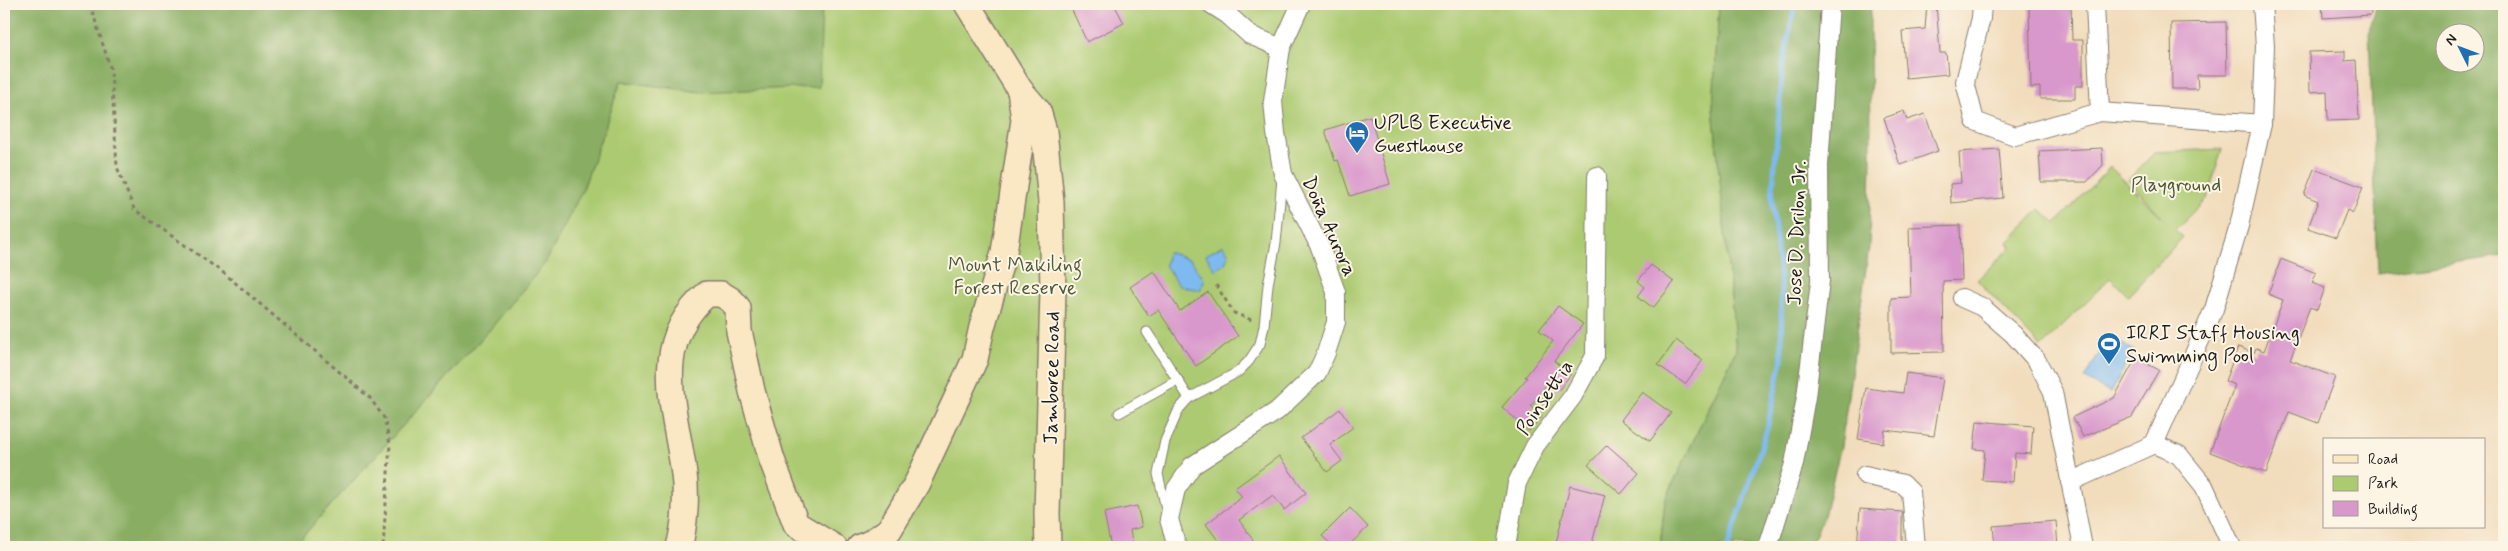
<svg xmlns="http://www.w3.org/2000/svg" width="2508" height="551" font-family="Mynerve,sans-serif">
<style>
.green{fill:#acca71;stroke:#647346}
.forest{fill:#89ae63;stroke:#526540;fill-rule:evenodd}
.water{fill:#7ebaf0;stroke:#4d6b86}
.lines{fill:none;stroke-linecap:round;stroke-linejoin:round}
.stream{stroke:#7ebaf0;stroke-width:5}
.building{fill:#d998cc}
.lane-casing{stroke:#867c6c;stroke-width:11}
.street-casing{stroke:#867c6c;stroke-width:20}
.secondary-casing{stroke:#867c6c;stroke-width:28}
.path{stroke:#867c6c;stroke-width:3;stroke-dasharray:4 4;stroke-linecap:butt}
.lane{stroke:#fff;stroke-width:9}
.street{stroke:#fff;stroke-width:18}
.secondary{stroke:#fae7c3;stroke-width:25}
.labels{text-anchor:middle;stroke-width:4;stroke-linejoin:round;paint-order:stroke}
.poi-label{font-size:20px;fill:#1c1c1c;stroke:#fcf5e5;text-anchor:start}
.park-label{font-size:20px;fill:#4e593a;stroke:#fcf5e5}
.street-label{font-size:20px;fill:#1c1c1c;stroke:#fcf5e5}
</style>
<rect width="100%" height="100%" fill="#fcf5e5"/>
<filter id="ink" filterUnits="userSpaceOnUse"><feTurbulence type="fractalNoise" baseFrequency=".02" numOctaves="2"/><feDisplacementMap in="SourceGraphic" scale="10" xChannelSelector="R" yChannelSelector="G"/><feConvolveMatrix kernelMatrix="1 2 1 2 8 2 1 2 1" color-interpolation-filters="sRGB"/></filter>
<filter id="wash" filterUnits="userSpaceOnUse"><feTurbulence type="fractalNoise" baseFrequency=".0096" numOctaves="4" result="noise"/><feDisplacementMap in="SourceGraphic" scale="20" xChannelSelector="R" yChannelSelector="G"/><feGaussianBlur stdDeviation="1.12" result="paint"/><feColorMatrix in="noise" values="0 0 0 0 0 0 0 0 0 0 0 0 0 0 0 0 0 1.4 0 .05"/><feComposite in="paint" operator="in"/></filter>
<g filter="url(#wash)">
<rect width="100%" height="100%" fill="#f1dcbb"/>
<g class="green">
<polygon points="756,4 1719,4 1713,107 1736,350 1665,501 1660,547 293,547 492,327 583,189 621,81 685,90"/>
<polygon points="2222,149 2207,198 2175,230 2183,237 2128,296 2110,278 2041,347 1977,280 2011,247 2008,242 2040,209 2056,223 2110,167 2164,219 2128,180 2155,152"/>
</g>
<g class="forest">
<polygon points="4,4 822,4 819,87 700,92 621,81 583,189 546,262 492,327 293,547 4,547"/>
<polygon points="1719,4 1872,4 1870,15 1871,158 1869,247 1841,446 1824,516 1810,547 1660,547 1665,501 1736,350 1713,107"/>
<path d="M2377,4H2504V256L2378,273L2369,31ZM2446,32H2476V62H2446Z"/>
</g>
<g class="water">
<polygon points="1223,245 1229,254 1224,265 1215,270 1206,255"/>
<polygon points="1168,252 1191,260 1204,280 1200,290 1179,286 1165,265"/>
<polygon points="2109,336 2134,351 2110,393 2085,379"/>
</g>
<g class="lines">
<polyline class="stream" points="1728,547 1767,429 1782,359 1781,288 1772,199 1783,64 1795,4"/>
</g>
<g id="blocks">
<g class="building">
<polygon points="1069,4 1114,4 1124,23 1087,42"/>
<polygon points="1927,4 1936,4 1940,53 1946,53 1948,74 1906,78 1902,31 1925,29"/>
<polygon points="2029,4 2071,4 2072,40 2083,40 2083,86 2075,86 2075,99 2040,99 2040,87 2031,88"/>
<polygon points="2322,4 2370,4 2371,15 2323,18"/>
<polygon points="2226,22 2227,75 2197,75 2198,89 2172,89 2171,23"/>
<polygon points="2345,51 2345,61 2356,60 2359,120 2328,121 2327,91 2310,92 2309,52"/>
<polygon points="1904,111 1907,120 1925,114 1938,151 1900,165 1884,118"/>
<polygon points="1370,116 1390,184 1350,196 1338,160 1335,161 1325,130"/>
<polygon points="2102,148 2103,165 2087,182 2041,182 2039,151"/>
<polygon points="1999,149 2003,198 1951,203 1950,184 1961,183 1959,152"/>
<polygon points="2314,169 2363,187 2353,213 2347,210 2336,238 2308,228 2318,201 2304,195"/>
<polygon points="1960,225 1962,280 1943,281 1944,352 1891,353 1891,298 1911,297 1909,227"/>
<polygon points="2281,259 2316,273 2312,283 2325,288 2317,310 2310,307 2290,360 2335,377 2318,423 2289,412 2266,473 2210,452 2235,385 2225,381 2238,347 2254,353 2256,348 2264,351 2283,300 2268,294"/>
<polygon points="1651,265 1674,282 1653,308 1638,296 1645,287 1638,281"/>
<polygon points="1154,271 1180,311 1208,292 1238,336 1196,366 1158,310 1149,316 1130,287"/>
<polygon points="1558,306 1583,324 1554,361 1571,374 1558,391 1548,383 1531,406 1542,416 1529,431 1502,407 1527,378 1525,377 1553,341 1539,330"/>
<polygon points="1676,340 1703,360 1685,384 1658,365"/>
<polygon points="2136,358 2159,370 2132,417 2083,437 2073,417 2114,398"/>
<polygon points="1906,373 1943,378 1934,436 1885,430 1883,443 1858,439 1866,388 1903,393"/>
<polygon points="1642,392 1671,413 1650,441 1621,420"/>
<polygon points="1340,409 1353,427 1330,445 1342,461 1327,472 1301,438"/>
<polygon points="1977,421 2033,426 2031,454 2015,453 2013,482 1982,480 1985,450 1974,449"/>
<polygon points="1607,445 1639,473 1621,494 1588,465"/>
<polygon points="1279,456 1306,493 1284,510 1273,495 1239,520 1258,547 1223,547 1206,524 1242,497 1235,488"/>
<polygon points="1570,486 1605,495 1591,547 1555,547"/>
<polygon points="1137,506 1142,527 1130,530 1133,547 1111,547 1104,513"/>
<polygon points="1350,508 1368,527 1347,547 1334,547 1322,536"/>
<polygon points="1860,509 1902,512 1902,547 1857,547"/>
<polygon points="2056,521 2058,547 1995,547 1993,526"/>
</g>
</g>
</g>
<g filter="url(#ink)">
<use href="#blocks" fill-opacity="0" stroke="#867c6c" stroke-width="1"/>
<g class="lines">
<g class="lane-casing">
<g id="lane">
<polyline points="1147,332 1189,398"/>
<polyline points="1119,413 1178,380"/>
<polyline points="1167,513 1158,474 1165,441 1179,409 1189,398 1238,372 1249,361 1260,344 1264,326 1268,285 1276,243 1282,179"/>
</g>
</g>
<g class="street-casing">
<g id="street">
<polyline points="1211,4 1228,15 1250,35 1281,48"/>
<polyline points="1982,4 1981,18 1965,82 1975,121 2015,136 2100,112 2262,124"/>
<polyline points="2095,4 2100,112"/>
<polyline points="1962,298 1982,307 2013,334 2037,361 2053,392 2083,547"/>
<polyline points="2154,444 2179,455 2204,486 2232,547"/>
<polyline points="1865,475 1903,484 1911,492 1916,547"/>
<polyline points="2070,482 2154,444 2214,309 2239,226 2262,124 2265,46 2262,4"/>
<polyline points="1177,547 1169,519 1176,489 1192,466 1277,411 1317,373 1326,353 1336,322 1336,292 1320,247 1283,174 1276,133 1273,101 1281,48 1301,4"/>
<polyline points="1506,547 1517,483 1535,446 1573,396 1595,356 1597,176"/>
<polyline points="1768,547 1794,464 1806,397 1820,281 1819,165 1830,4"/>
</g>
</g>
<g class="secondary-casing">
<g id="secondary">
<polyline points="967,4 1020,90 1038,111 1044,131 1051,202 1053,290 1047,514 1048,547"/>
<path d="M679,547C685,525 687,497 684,474C676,410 648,345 707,294H721L731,300L738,308L739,331L752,391L772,460L796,524L834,547"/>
<polyline points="860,547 870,543 889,530 917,483 975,359 982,327 1004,252 1024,120 1020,90"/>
</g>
</g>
<g class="path">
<polyline points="90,4 111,70 117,167 134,209 225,274 370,398 384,418 390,444 383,547"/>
<polyline points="1216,285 1234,313 1254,321"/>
</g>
<use href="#lane" class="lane"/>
<use href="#street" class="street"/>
<use href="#secondary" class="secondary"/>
</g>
</g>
<defs>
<g id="hotel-pin" transform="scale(1.25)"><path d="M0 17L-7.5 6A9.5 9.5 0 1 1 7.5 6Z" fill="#1f6fb2" stroke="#fcf5e5"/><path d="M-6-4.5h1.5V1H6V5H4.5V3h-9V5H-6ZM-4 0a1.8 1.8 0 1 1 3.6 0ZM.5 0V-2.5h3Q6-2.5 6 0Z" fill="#fff"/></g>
<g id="stadium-pin" transform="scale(1.25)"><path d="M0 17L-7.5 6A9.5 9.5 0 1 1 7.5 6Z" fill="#1f6fb2" stroke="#fcf5e5"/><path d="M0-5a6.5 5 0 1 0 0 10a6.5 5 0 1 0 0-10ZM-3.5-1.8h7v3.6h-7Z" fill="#fff"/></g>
</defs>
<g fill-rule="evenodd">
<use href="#hotel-pin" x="1357" y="133"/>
<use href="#stadium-pin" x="2109" y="344"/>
</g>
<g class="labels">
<g class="poi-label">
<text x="1374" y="129">UPLB Executive<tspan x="1374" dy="23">Guesthouse</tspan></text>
<text x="2126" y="339">IRRI Staff Housing<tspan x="2126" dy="23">Swimming Pool</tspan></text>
</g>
<g class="park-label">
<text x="2176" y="191">Playground</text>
<text x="1015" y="271">Mount Makiling<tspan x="1015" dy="23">Forest Reserve</tspan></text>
</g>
<g class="street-label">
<text transform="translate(1330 226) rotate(66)" y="7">Doña Aurora</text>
<text transform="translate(1796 233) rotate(-88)" y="7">Jose D. Drilon Jr.</text>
<text transform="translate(1051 378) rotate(-89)" y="7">Jamboree Road</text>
<text transform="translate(1544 397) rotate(-56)" y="7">Poinsettia</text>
</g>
</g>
<rect width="2508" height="551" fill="none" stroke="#fcf5e5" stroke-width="20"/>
<rect x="2323" y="438" width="162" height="90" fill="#fcf5e5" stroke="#a29e95"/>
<rect x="2333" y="455" width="25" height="8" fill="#fae7c3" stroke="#a29e95"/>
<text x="2368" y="464" font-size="15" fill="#1c1c1c">Road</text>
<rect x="2333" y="476" width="25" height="15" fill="#acca71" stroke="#a29e95"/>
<text x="2368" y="488" font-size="15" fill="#1c1c1c">Park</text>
<rect x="2333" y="501" width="25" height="15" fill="#d998cc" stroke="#a29e95"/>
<text x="2368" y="514" font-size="15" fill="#1c1c1c">Building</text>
<g transform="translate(2460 48) rotate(312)"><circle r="24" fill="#fcf5e5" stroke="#a29e95"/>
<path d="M0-4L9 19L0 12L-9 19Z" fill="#1f6fb2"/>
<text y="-8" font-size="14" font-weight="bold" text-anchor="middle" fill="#1c1c1c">N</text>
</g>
</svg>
